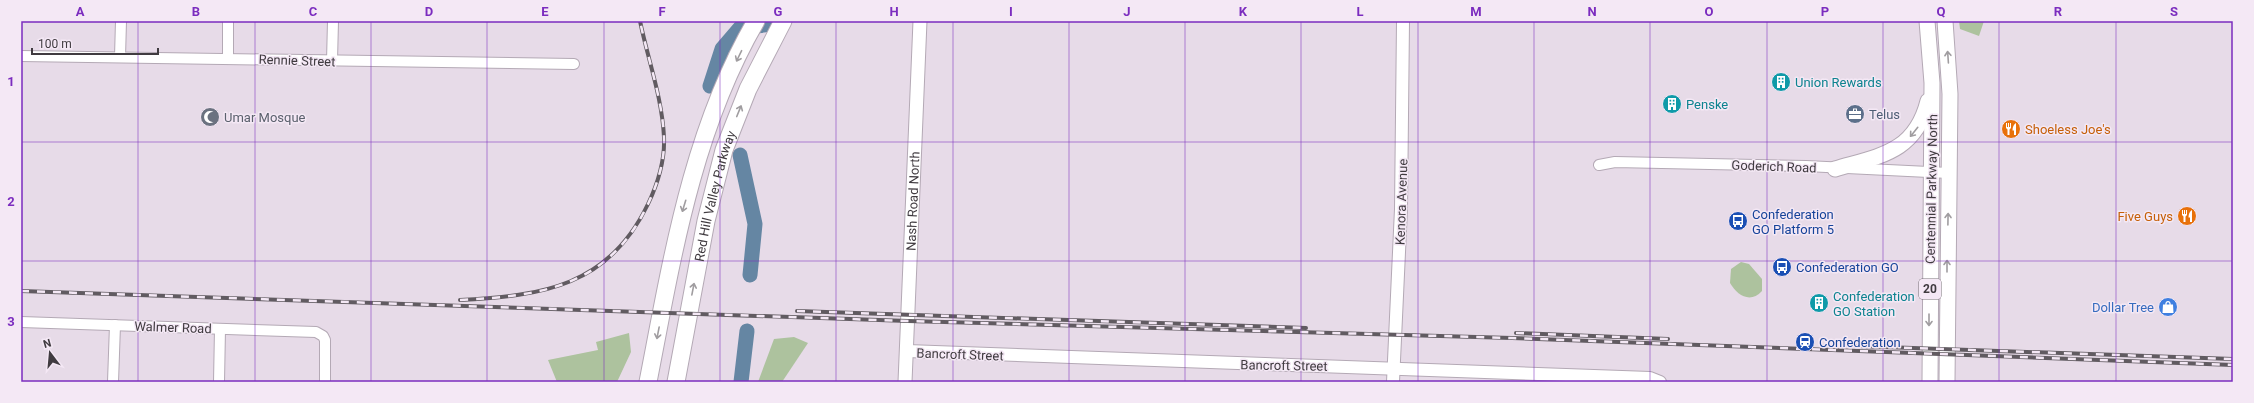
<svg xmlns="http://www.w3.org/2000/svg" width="2254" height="403" font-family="Roboto,sans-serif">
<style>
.green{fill:#adc29e}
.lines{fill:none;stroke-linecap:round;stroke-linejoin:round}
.river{stroke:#6586a3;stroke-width:15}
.minor-casing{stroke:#b4a9b5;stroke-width:12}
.tertiary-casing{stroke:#b4a9b5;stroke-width:14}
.secondary-casing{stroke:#b4a9b5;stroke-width:15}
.primary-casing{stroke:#b4a9b5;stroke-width:17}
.motorway-casing{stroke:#b4a9b5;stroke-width:19}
.minor{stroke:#fff;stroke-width:10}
.tertiary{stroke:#fff;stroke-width:12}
.secondary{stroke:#fff;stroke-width:13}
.primary{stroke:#fff;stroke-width:15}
.motorway{stroke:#fff;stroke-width:17}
.rail-casing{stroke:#615b61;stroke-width:4}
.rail{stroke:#f4e8f5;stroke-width:2.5;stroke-dasharray:8;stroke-linecap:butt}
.oneway{stroke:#a09da0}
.grid{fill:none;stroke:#7b2cbf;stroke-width:1;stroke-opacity:0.55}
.labels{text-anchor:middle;stroke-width:3;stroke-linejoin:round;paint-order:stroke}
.shield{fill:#f4e8f5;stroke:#766f76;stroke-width:1}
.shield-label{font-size:12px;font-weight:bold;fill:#403b40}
.street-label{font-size:13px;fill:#403b40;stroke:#f4e8f5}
.culture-label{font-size:13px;fill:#0d838f;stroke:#f4e8f5;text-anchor:start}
.service-label{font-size:13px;fill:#4e5e75;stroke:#f4e8f5;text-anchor:start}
.worship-label{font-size:13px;fill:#5b616d;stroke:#f4e8f5;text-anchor:start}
.food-label{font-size:13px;fill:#c56008;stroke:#f4e8f5;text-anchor:start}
.transit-label{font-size:13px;fill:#164399;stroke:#f4e8f5;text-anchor:start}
.shop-label{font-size:13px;fill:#366cbe;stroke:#f4e8f5;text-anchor:end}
.neatline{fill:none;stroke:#7b2cbf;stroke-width:1.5}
.grid-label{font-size:13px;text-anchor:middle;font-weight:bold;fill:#7b2cbf}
</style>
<rect width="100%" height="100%" fill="#e7dbe8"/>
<g class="green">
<polygon points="1959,21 1984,21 1979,36 1960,29"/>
<path d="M1741,262L1749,264L1762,279V291C1750,304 1737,295 1730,283L1731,269Z"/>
<polygon points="629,333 631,352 617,382 557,382 548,360 598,350 596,342"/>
<polygon points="794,337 808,343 782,382 758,382 774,339"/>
</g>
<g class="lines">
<g class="river">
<polyline points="710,86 722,49 740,28 781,23 784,21"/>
<polyline points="740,155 755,224 750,275"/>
<polyline points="741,382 747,331"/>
</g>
<g class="minor-casing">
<g id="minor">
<polyline points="21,56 574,64"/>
<polyline points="120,57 121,21"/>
<polyline points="228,58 228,21"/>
<polyline points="332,61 333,21"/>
<polyline points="1599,165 1615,162 1806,166 1949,173"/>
<polyline points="21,322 316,332 323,336 325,340 325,382"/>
<polyline points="113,382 115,325"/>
<polyline points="219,382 220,329"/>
</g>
</g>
<g class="tertiary-casing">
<g id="tertiary">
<path d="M907,351C1154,361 1402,368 1650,378L1660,382"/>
<polyline points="1393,382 1401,209 1403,21"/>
</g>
</g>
<g class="secondary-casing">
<g id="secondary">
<path id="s1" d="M905,382L920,21"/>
</g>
</g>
<g class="primary-casing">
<g id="primary">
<polyline points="1927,21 1932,83 1930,382"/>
<polyline points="1945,21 1950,94 1947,382"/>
<path d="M1835,169C1879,156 1915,153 1928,101"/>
</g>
</g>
<g class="motorway-casing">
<g id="motorway">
<path d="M648,382C672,259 692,131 756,21"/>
<path id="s2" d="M676,382L706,221L724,150L748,89L783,21"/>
</g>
</g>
<use href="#minor" class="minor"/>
<use href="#tertiary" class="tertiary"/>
<use href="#secondary" class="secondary"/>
<use href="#primary" class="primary"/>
<use href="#motorway" class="motorway"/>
<g class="rail-casing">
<g id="rail">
<polyline points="21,291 908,321 1512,338 2233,365"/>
<path d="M460,300C543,296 609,286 648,204C658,183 665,160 664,137C662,97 648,60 640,21"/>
<polyline points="797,311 1306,328"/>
<polyline points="1516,333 1668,339"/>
<polyline points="1856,346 2233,359"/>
</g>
</g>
<use href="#rail" class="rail"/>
</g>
<defs><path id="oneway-shaft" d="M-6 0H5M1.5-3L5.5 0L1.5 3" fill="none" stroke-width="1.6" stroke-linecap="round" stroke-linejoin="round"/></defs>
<g class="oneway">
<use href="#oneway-shaft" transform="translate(739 56) rotate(116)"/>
<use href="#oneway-shaft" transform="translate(1948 57) rotate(-94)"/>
<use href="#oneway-shaft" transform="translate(739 111) rotate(-68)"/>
<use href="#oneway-shaft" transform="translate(1914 132) rotate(129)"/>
<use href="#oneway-shaft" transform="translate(684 206) rotate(107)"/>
<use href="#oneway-shaft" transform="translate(1948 219) rotate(-89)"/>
<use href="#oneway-shaft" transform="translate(1947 266) rotate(-90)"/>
<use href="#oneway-shaft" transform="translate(693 289) rotate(-79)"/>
<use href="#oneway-shaft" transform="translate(1929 320) rotate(90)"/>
<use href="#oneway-shaft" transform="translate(658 333) rotate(101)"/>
</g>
<path class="grid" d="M138,21V382M255,21V382M371,21V382M487,21V382M604,21V382M720,21V382M836,21V382M953,21V382M1069,21V382M1185,21V382M1301,21V382M1418,21V382M1534,21V382M1650,21V382M1767,21V382M1883,21V382M1999,21V382M2116,21V382M21,142H2233M21,261H2233"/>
<defs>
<g id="building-disc" transform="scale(1)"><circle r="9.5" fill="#0f9aa8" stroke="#f4e8f5"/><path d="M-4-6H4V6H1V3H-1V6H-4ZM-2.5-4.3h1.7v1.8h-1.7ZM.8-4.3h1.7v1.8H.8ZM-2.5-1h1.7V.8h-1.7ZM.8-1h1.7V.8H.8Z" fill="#fff"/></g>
<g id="office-disc" transform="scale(1)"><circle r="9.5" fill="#5c6f8a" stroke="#f4e8f5"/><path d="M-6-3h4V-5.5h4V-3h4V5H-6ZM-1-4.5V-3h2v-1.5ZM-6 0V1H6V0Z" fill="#fff"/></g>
<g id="mosque-disc" transform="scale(1)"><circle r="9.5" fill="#6b7280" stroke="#f4e8f5"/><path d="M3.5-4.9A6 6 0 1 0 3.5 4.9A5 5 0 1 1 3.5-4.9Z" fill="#fff"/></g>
<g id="restaurant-disc" transform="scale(1)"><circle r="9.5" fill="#e8710a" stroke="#f4e8f5"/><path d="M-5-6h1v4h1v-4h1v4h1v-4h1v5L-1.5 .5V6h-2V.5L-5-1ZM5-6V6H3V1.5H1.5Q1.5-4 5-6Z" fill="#fff"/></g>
<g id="bus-disc" transform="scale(1)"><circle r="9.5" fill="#1a4fb4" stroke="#f4e8f5"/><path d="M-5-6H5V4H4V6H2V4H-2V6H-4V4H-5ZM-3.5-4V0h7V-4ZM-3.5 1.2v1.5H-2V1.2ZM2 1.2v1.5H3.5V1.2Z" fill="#fff"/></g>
<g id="shop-disc" transform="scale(1)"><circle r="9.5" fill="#3f7fe0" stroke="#f4e8f5"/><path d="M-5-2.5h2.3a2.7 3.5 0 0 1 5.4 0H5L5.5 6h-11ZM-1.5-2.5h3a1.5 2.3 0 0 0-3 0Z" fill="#fff"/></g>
<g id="station-disc" transform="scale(1)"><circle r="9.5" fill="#1a4fb4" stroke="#f4e8f5"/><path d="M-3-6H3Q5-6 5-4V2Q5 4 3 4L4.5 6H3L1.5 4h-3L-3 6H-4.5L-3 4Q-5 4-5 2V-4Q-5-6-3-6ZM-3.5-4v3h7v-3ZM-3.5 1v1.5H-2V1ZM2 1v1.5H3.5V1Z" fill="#fff"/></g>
</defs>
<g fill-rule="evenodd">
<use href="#building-disc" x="1781" y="82"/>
<use href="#building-disc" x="1672" y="104"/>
<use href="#office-disc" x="1855" y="114"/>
<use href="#mosque-disc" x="210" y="117"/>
<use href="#restaurant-disc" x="2011" y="129"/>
<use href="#restaurant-disc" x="2187" y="216"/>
<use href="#bus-disc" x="1738" y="221"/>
<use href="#bus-disc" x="1782" y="267"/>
<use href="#building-disc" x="1819" y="303"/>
<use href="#shop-disc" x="2168" y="307"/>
<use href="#station-disc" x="1805" y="342"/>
</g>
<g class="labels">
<rect class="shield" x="1919" y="279" width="22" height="20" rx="3"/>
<g class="shield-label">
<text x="1930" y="293">20</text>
</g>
<g class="street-label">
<text transform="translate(297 60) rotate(2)" y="5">Rennie Street</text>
<text transform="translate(1774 166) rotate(2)" y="5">Goderich Road</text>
<text transform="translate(1931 189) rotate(-89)" y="5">Centennial Parkway North</text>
<text dy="5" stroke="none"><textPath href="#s2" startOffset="190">Red Hill Valley Parkway</textPath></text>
<text dy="5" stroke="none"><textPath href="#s1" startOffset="181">Nash Road North</textPath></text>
<text transform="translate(1401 202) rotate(-88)" y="5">Kenora Avenue</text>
<text transform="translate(173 327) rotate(2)" y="5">Walmer Road</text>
<text transform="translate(960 354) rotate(2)" y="5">Bancroft Street</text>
<text transform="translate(1284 365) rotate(1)" y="5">Bancroft Street</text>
</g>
<g class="culture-label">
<text x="1795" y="87">Union Rewards</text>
<text x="1686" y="109">Penske</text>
<text x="1833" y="301">Confederation<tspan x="1833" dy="15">GO Station</tspan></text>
</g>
<g class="service-label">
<text x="1869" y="119">Telus</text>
</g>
<g class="worship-label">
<text x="224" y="122">Umar Mosque</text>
</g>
<g class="food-label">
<text x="2025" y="134">Shoeless Joe's</text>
<text x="2173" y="221" text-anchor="end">Five Guys</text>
</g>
<g class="transit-label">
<text x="1752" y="219">Confederation<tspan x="1752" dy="15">GO Platform 5</tspan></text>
<text x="1796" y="272">Confederation GO</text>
<text x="1819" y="347">Confederation</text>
</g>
<g class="shop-label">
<text x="2154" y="312">Dollar Tree</text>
</g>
</g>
<rect width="2254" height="403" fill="none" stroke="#f4e8f5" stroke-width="44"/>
<g transform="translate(50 353) rotate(344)" stroke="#f4e8f5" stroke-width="3" paint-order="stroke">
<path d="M0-3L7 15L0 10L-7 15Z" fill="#403b40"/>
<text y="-6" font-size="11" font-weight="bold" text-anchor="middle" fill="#403b40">N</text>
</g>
<path d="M32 48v6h126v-6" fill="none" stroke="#403b40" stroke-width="2"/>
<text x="38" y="48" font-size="12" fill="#403b40" stroke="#f4e8f5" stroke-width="3" paint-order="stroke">100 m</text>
<rect x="22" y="22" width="2210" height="359" class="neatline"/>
<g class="grid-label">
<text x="80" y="16">A</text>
<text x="196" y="16">B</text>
<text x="313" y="16">C</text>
<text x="429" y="16">D</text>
<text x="545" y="16">E</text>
<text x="662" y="16">F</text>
<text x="778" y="16">G</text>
<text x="894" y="16">H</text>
<text x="1011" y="16">I</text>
<text x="1127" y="16">J</text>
<text x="1243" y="16">K</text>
<text x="1360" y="16">L</text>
<text x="1476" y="16">M</text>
<text x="1592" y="16">N</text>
<text x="1709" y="16">O</text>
<text x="1825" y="16">P</text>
<text x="1941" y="16">Q</text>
<text x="2058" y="16">R</text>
<text x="2174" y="16">S</text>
<text x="11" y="86">1</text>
<text x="11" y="206">2</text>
<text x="11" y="326">3</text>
</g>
</svg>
